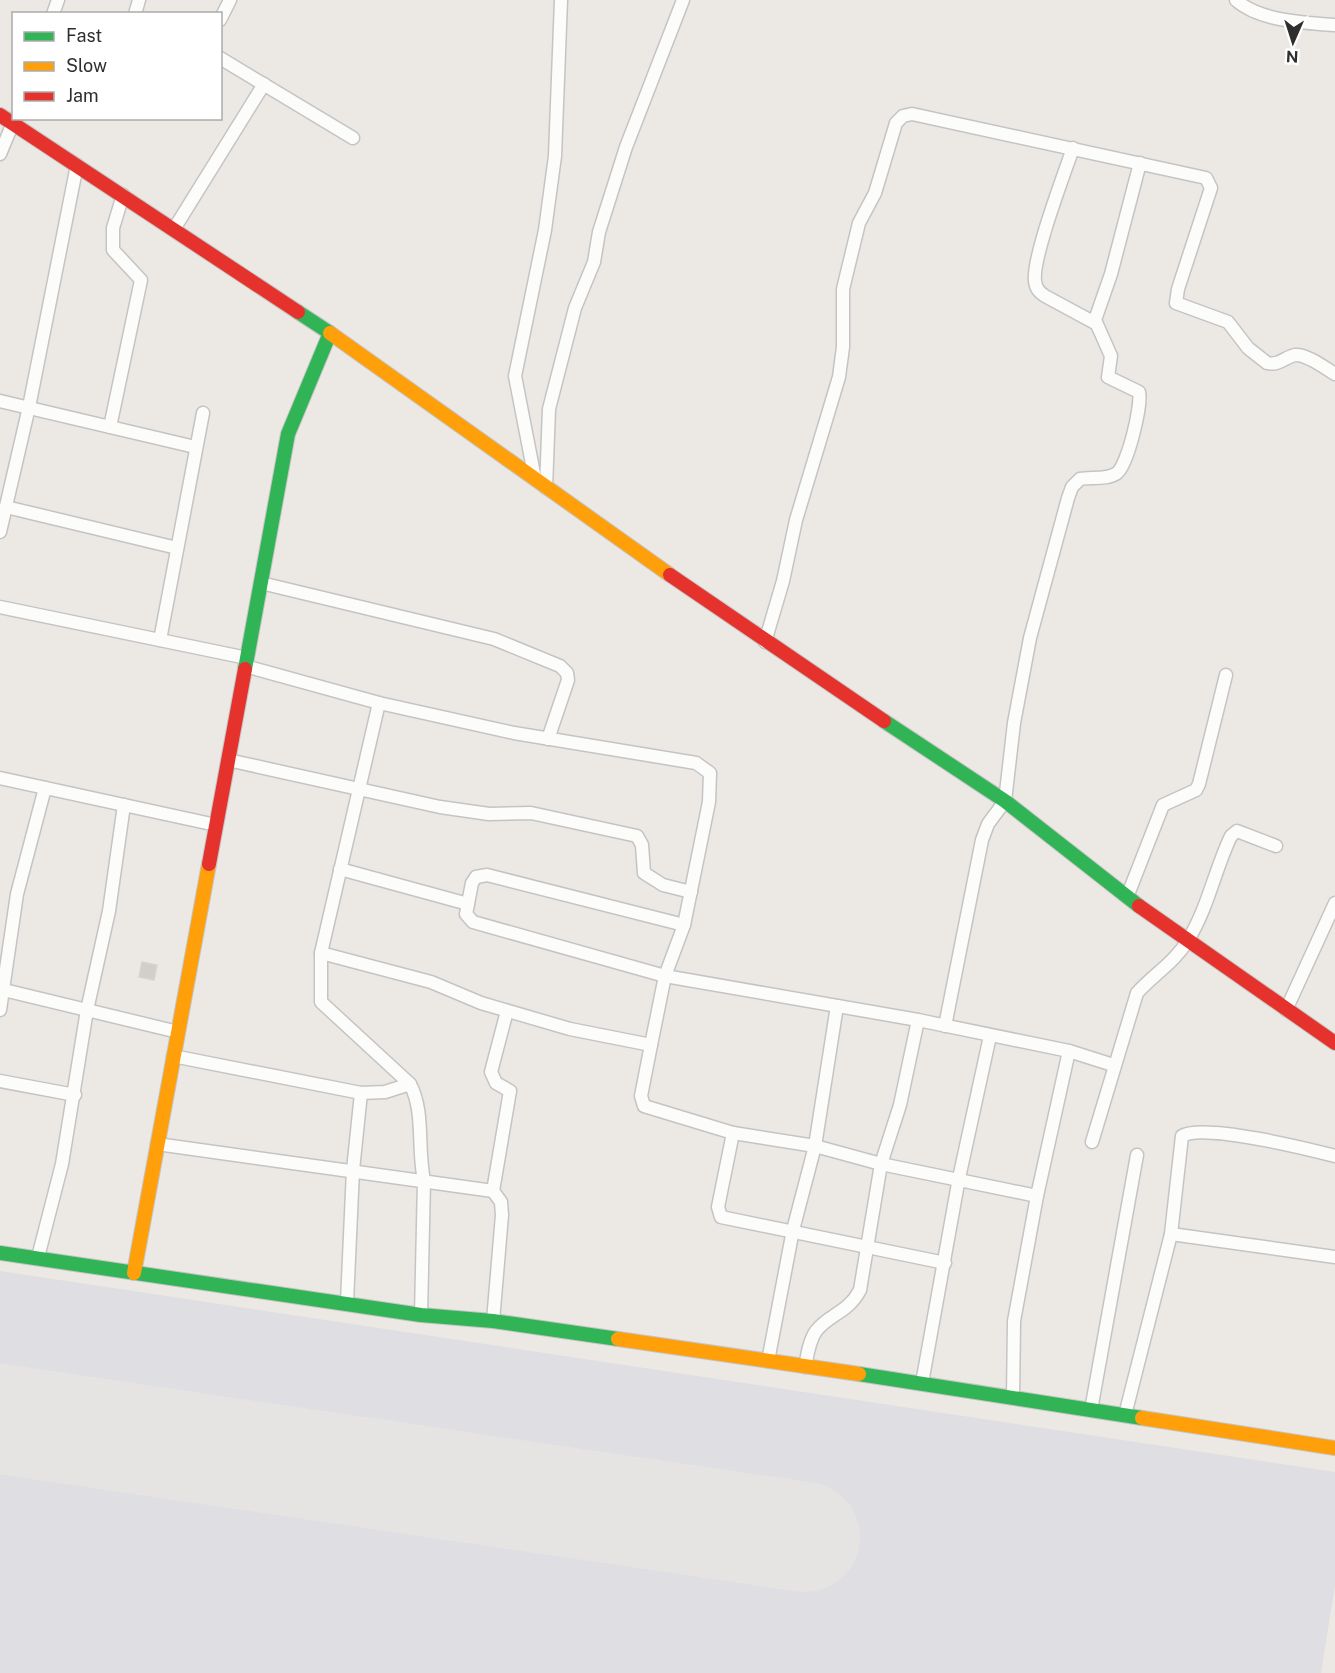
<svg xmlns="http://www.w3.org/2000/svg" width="1335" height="1673" font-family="'Public Sans',sans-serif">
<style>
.airport{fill:#dfdee2}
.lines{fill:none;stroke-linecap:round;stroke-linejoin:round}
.runway{stroke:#e6e4e2;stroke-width:110}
.building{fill:#d1cecb;stroke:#d7d4d0;stroke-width:1.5}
.street-casing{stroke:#c5c4c5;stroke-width:15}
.fast-casing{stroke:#c5c4c5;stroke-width:16}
.slow-casing{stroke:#c5c4c5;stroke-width:16}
.jam-casing{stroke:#c5c4c5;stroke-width:16}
.street{stroke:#fcfcfb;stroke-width:12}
.fast{stroke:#30b455;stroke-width:14}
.slow{stroke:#ff9f0a;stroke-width:14}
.jam{stroke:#e5322d;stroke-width:14}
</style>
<rect width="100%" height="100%" fill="#ece8e4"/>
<polygon class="airport" points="0,1271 1335,1472 1335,1585 1321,1673 0,1673"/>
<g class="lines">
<polyline class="runway" points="0,1419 805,1537"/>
</g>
<polygon class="building" points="142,962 157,965 154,980 139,977"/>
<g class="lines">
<g class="street-casing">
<g id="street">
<path d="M1236,0C1259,21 1305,23 1335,25"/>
<polyline points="53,14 58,0"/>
<polyline points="135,14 139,0"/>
<polyline points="220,20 230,0"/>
<polyline points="220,58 353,138"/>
<path d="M1073,148C1064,175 1032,258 1035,281C1036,289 1039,292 1045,296L1095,323"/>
<polyline points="0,154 15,118"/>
<polyline points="174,229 264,84"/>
<polyline points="0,401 195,447"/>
<polyline points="110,427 141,280 113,250 113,228 123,195"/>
<polyline points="535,479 515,376 545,230 555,156 561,0"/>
<polyline points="546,488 549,409 575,308 594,262 599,232 626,147 683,0"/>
<polyline points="6,507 177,548"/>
<polyline points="0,532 29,407 77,165"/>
<polyline points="261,583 494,639 560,666 567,673 568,680 548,739"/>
<polyline points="0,607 247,658"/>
<polyline points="160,640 203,413"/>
<path d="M765,642L783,581L796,520L839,377L843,347V289L859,223L875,193L896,123L903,116L912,114L1206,178L1211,188L1178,289L1176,303L1228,322L1248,348L1267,363C1279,366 1285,357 1295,355C1307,354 1325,368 1335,374"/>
<path d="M245,666L379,703L321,953V1002L410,1084C425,1112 417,1149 424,1180L421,1315"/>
<polyline points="379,703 514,733 696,763 710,773 709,802 684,925 665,976 651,1045 641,1096 644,1106 733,1133 815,1146 881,1164 1037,1196"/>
<polyline points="228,760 440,807 489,814 531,813 637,836 642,845 644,873 663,885 691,892"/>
<polyline points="0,778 216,825"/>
<polyline points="340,869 468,904"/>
<polyline points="1127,897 1163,805 1196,790 1199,784 1226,675"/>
<polyline points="684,925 487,875 476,877 472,883 466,914 473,922 665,976 918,1020 1069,1051 1113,1065"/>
<polyline points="321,953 431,982 481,1003 570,1029 651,1045"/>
<polyline points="0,989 178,1032"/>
<polyline points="0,1010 17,894 45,788"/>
<polyline points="1286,1010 1335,903"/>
<path d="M945,1026L982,840L988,824L1005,801L1014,723L1030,638L1068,498L1072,487L1080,479C1091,477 1108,480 1117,473C1128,464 1142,405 1139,392L1108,377L1111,356L1095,320L1111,274L1140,163"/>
<polyline points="173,1056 361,1093 385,1092 410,1084"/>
<polyline points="0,1081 75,1095"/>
<polyline points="733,1133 718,1207 721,1217 945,1263"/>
<path d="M1092,1142L1137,993C1153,975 1175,962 1188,940C1208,908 1215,869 1231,836L1237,831L1276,846"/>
<polyline points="157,1144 493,1191 501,1202 502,1215 493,1321"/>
<polyline points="493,1191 510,1091 496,1083 491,1072 507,1011"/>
<polyline points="1171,1234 1335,1257"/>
<polyline points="38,1257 62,1164 87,1010 109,911 124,805"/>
<polyline points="347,1302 353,1170 361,1093"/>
<polyline points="768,1361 793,1230 815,1146 837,1006"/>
<path d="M805,1367C807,1356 809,1341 816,1331C829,1314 848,1313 860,1290L881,1164L900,1105L918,1020"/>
<polyline points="922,1383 959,1178 990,1036"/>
<polyline points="1013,1398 1014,1321 1037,1196 1069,1051"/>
<polyline points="1091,1410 1137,1155"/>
<path d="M1125,1415L1171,1234L1182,1136C1203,1123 1308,1149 1335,1156"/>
</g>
</g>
<g class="fast-casing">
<g id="fast">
<polyline points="245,669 288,434 330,333 298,312"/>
<polyline points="884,721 1005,801 1139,906"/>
<polyline points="0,1253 421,1315 493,1321 618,1339"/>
<polyline points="859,1374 1142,1418"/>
</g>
</g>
<g class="slow-casing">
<g id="slow">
<polyline points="330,333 670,575"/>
<polyline points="134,1273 209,864"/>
<polyline points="618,1339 859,1374"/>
<polyline points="1142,1418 1335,1448"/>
</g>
</g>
<g class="jam-casing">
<g id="jam">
<polyline points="0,115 298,312"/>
<polyline points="670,575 884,721"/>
<polyline points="209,864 245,669"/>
<polyline points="1139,906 1335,1043"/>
</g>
</g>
<use href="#street" class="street"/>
<use href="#fast" class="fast"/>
<use href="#slow" class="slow"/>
<use href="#jam" class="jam"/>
</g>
<rect x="12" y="12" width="210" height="108" fill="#ffffff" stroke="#ababab" stroke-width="1.5"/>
<rect x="24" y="32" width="30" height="9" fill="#30b455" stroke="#ababab" stroke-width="1.5"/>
<text x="66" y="42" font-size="18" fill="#2e2e2e">Fast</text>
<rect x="24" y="62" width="30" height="9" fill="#ff9f0a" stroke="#ababab" stroke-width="1.5"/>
<text x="66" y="72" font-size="18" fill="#2e2e2e">Slow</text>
<rect x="24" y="92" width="30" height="9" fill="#e5322d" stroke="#ababab" stroke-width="1.5"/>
<text x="66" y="102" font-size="18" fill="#2e2e2e">Jam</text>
<g transform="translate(1293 42) rotate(183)" stroke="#ffffff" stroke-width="4.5" paint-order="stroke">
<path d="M0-4.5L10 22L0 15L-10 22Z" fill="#2e2e2e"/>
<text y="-9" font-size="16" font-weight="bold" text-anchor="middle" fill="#2e2e2e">N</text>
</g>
</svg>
